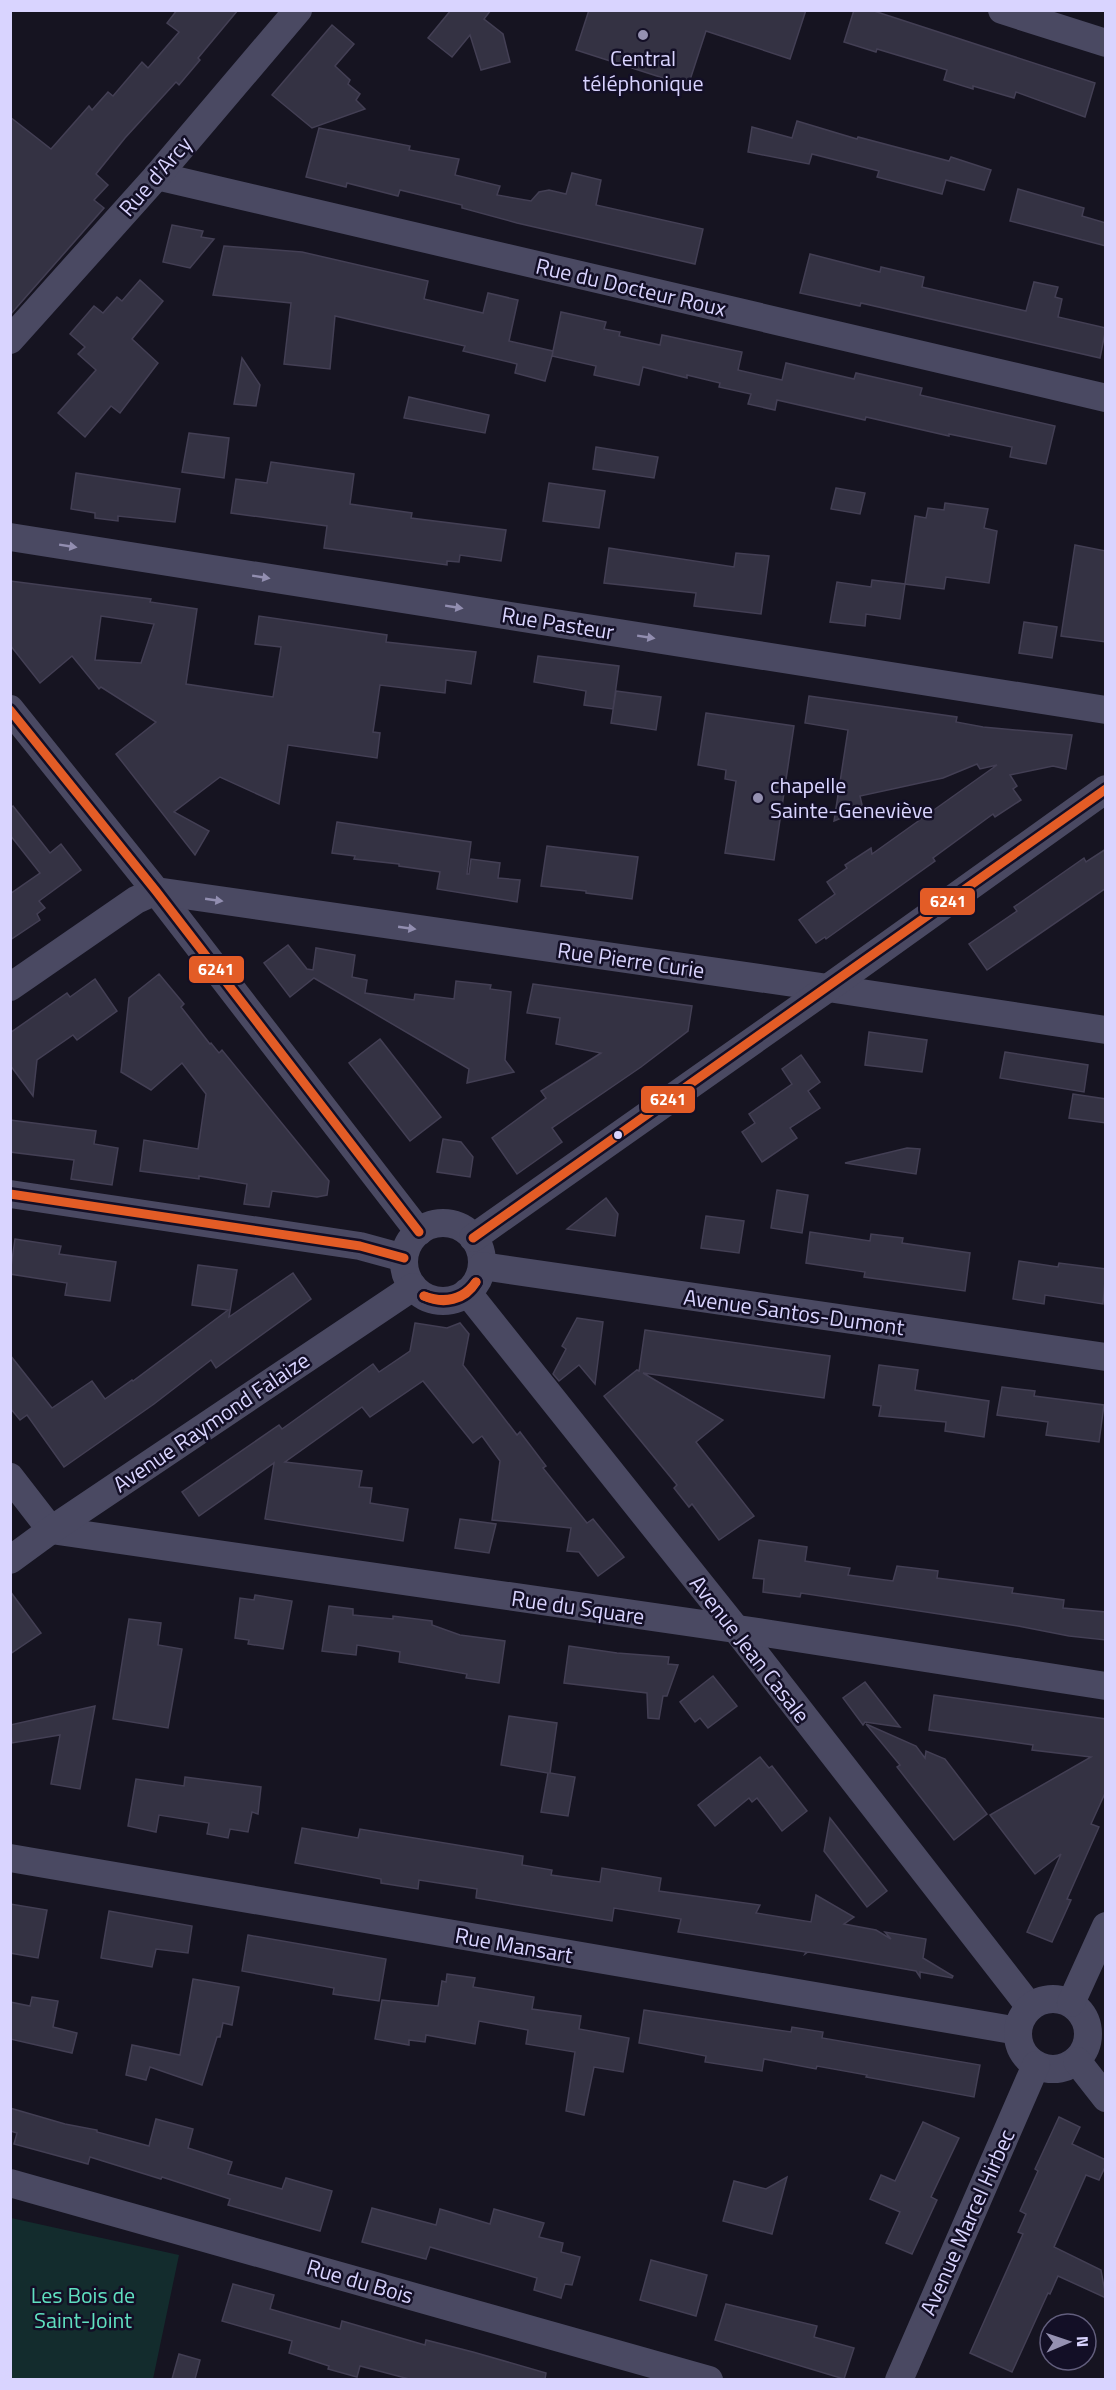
<svg xmlns="http://www.w3.org/2000/svg" width="1116" height="2390" font-family="'Titillium Web',sans-serif">
<style>
.green{fill:#132c2d}
.building{fill:#343243;stroke:#433f54;stroke-width:1.5;fill-rule:evenodd}
.lines{fill:none;stroke-linecap:round;stroke-linejoin:round}
.minor{stroke:#4a4962;stroke-width:28}
.bus-1-casing{stroke:#130f26;stroke-width:14}
.bus-1{stroke:#e35c26;stroke-width:9}
.oneway{fill:#928eb0}
.poi-dot{fill:#9591b1;stroke:#130f26;stroke-width:2}
.bus-dot{fill:#d9d4ff;stroke:#130f26;stroke-width:2}
.labels{text-anchor:middle;stroke-width:5;stroke-linejoin:round;paint-order:stroke}
.poi-label{font-size:22px;fill:#d9d4ff;stroke:#130f26}
.street-label{font-size:22px;fill:#d9d4ff;stroke:#130f26}
.park-label{font-size:22px;fill:#5fe0c0;stroke:#130f26}
.line-badge{stroke:#130f26;stroke-width:2}
.badge-label{font-size:16px;text-anchor:middle;font-weight:bold;fill:#fff}
</style>
<rect width="100%" height="100%" fill="#161421"/>
<polygon class="green" points="11,2218 179,2255 153,2379 11,2379"/>
<g class="building">
<polygon points="177,10 238,10 198,58 200,60 179,85 176,82 125,138 96,174 108,185 94,200 104,208 10,315 10,117 51,149 89,106 92,110 108,92 113,96 142,62 148,68 179,32 167,23"/>
<polygon points="451,10 491,10 484,19 503,34 510,62 481,70 470,35 452,57 428,38"/>
<polygon points="589,10 806,10 790,59 706,31 688,86 576,50"/>
<polygon points="854,10 871,10 1095,83 1085,117 1016,92 1014,98 973,86 973,89 944,80 947,70 877,49 876,52 844,42"/>
<polygon points="332,25 354,44 335,66 350,80 348,84 360,94 356,100 365,109 312,128 272,95"/>
<polygon points="797,121 857,139 858,137 949,161 951,157 991,170 984,190 946,180 942,194 877,177 879,171 812,154 809,164 748,152 752,127 792,138"/>
<polygon points="319,128 410,146 409,150 459,159 455,175 500,186 497,195 531,201 539,192 549,190 566,194 572,173 601,180 596,205 703,229 695,264 517,223 462,208 462,205 400,190 398,196 347,183 346,187 306,177"/>
<polygon points="1018,189 1084,208 1082,216 1106,223 1106,246 1010,221"/>
<polygon points="172,225 203,231 201,237 214,239 190,268 163,262"/>
<polygon points="224,246 302,252 428,281 424,299 483,313 488,293 518,300 509,341 553,351 561,312 606,322 604,329 620,332 619,336 660,345 662,335 742,352 738,370 782,380 786,363 854,379 856,373 922,388 920,395 1055,426 1046,464 1010,457 1012,447 949,434 949,436 866,417 865,420 777,400 775,410 748,404 751,394 719,387 720,383 687,375 687,378 643,367 639,385 594,375 596,366 552,356 553,352 545,381 515,373 517,364 463,351 465,346 335,316 330,369 284,364 291,303 213,295"/>
<polygon points="810,254 880,272 881,267 924,277 922,287 1026,311 1034,282 1058,287 1055,297 1062,299 1058,317 1106,328 1100,358 861,303 860,306 800,293"/>
<polygon points="140,280 163,301 132,339 158,363 120,413 111,406 85,437 58,413 96,370 78,354 85,347 70,334 94,306 103,313 117,297 122,301"/>
<polygon points="242,358 260,385 256,406 234,404"/>
<polygon points="409,397 489,415 485,433 404,418"/>
<polygon points="189,433 229,438 224,478 182,472"/>
<polygon points="596,447 658,457 654,478 593,469"/>
<polygon points="271,462 354,474 350,504 412,513 411,518 506,530 501,561 460,555 459,562 447,561 447,565 324,548 327,526 231,513 236,479 267,483"/>
<polygon points="76,473 180,489 175,522 118,516 118,521 95,518 95,513 71,509"/>
<polygon points="549,483 605,491 599,528 543,521"/>
<polygon points="836,488 865,493 860,514 831,509"/>
<polygon points="945,503 988,509 984,528 997,531 989,583 946,577 944,589 905,584 915,516 926,518 928,508 944,510"/>
<polygon points="1075,545 1106,551 1106,642 1061,636"/>
<polygon points="609,548 734,567 736,553 769,556 761,614 694,606 696,593 604,583"/>
<polygon points="872,580 905,584 900,619 866,614 865,626 830,622 837,582 871,587"/>
<path d="M10,581L151,599L150,602L197,609L186,684L273,697L281,647L255,644L259,616L387,635L386,642L476,652L471,684L446,680L445,693L380,685L373,732L380,733L377,758L288,745L279,804L220,777L174,812L209,831L195,855L116,754L156,722L101,687L99,689L72,656L40,683L10,645ZM101,616L154,624L141,663L95,660Z"/>
<polygon points="1024,622 1057,627 1052,658 1019,653"/>
<polygon points="538,656 619,666 613,709 584,705 586,691 534,682"/>
<polygon points="616,691 661,697 656,730 611,723"/>
<polygon points="809,696 957,717 956,722 983,727 1072,735 1066,769 1053,766 1010,775 1017,786 1013,789 1021,800 995,817 993,814 933,858 935,861 826,939 825,937 816,943 799,920 835,894 827,882 847,868 845,865 871,848 872,854 997,765 980,769 977,764 943,778 860,796 863,809 834,821 848,730 805,723"/>
<polygon points="706,713 794,726 774,860 725,853 736,781 725,779 726,770 698,765"/>
<polygon points="13,806 50,853 61,844 81,870 39,901 45,908 37,914 40,920 10,940 10,894 40,873 10,835 10,808"/>
<polygon points="337,822 471,842 467,874 469,874 471,859 500,863 498,878 520,880 517,902 437,889 440,872 399,866 399,864 354,859 355,856 332,853"/>
<polygon points="547,846 638,857 632,899 586,893 586,891 541,886"/>
<polygon points="1106,849 1106,888 987,970 969,944 1017,911 1014,907 1084,858 1086,862"/>
<polygon points="288,945 307,969 313,970 316,948 355,955 352,977 367,980 365,993 414,1000 415,994 454,999 456,981 491,985 490,989 511,992 505,1060 514,1072 467,1083 469,1069 314,978 290,997 264,963"/>
<polygon points="159,974 184,1004 181,1007 210,1044 211,1043 219,1053 222,1050 329,1181 327,1195 317,1197 272,1191 269,1207 244,1204 247,1184 199,1176 199,1179 140,1171 144,1140 198,1149 206,1094 182,1063 151,1090 121,1072 129,998"/>
<polygon points="95,979 117,1011 77,1040 73,1035 37,1060 33,1096 10,1065 10,1033 67,993 70,997"/>
<polygon points="533,984 692,1006 688,1031 641,1067 552,1128 562,1142 517,1174 492,1138 546,1098 541,1091 601,1053 556,1044 560,1018 527,1013"/>
<polygon points="869,1032 927,1040 922,1072 865,1065"/>
<polygon points="380,1039 441,1117 410,1141 349,1063"/>
<polygon points="1005,1052 1088,1065 1084,1092 1000,1078"/>
<polygon points="801,1055 820,1082 808,1091 820,1108 790,1128 797,1138 762,1162 742,1132 755,1123 749,1114 792,1084 782,1069"/>
<polygon points="1073,1094 1106,1099 1106,1123 1069,1118"/>
<polygon points="10,1120 96,1131 94,1144 118,1148 112,1185 71,1179 74,1160 10,1152"/>
<polygon points="443,1139 461,1142 473,1157 470,1177 437,1172"/>
<polygon points="907,1148 920,1149 916,1174 845,1163"/>
<polygon points="777,1190 808,1195 802,1233 771,1228"/>
<polygon points="606,1198 618,1214 615,1236 567,1229"/>
<polygon points="706,1216 744,1221 739,1253 701,1248"/>
<polygon points="810,1232 870,1241 871,1234 903,1238 902,1243 970,1253 965,1291 864,1277 865,1272 806,1263"/>
<polygon points="15,1239 61,1246 59,1254 116,1262 110,1301 65,1295 67,1283 10,1274"/>
<polygon points="1019,1261 1058,1267 1059,1263 1106,1269 1103,1304 1045,1295 1044,1304 1013,1299"/>
<polygon points="198,1265 237,1270 229,1317 293,1273 311,1299 216,1368 211,1360 154,1404 64,1467 27,1415 20,1420 10,1408 10,1355 52,1408 92,1381 105,1399 132,1380 133,1381 228,1310 192,1305"/>
<polygon points="577,1318 603,1322 595,1384 579,1365 559,1381 553,1374 566,1349 562,1346"/>
<polygon points="415,1323 447,1328 460,1323 469,1334 463,1365 517,1435 520,1432 546,1466 543,1468 587,1523 593,1519 624,1557 598,1576 579,1552 567,1551 571,1528 492,1520 500,1461 482,1436 473,1443 423,1381 370,1417 362,1407 285,1462 362,1471 359,1487 372,1488 370,1503 408,1509 403,1541 265,1519 274,1463 199,1516 182,1492 279,1425 282,1429 373,1364 379,1372 410,1351"/>
<polygon points="645,1330 830,1356 824,1398 643,1373 723,1420 696,1442 754,1516 719,1540 692,1504 689,1507 674,1488 677,1485 604,1396 637,1370 639,1371"/>
<polygon points="879,1365 918,1370 915,1390 989,1401 984,1437 945,1431 946,1422 879,1416 881,1406 873,1405"/>
<polygon points="1002,1387 1035,1391 1034,1396 1104,1405 1099,1442 1046,1435 1048,1422 997,1415"/>
<polygon points="460,1519 496,1524 489,1553 455,1548"/>
<polygon points="759,1540 807,1547 805,1561 850,1568 848,1575 893,1581 897,1566 938,1571 937,1578 1013,1588 1012,1593 1064,1600 1063,1608 1106,1612 1106,1640 1069,1636 1018,1626 801,1593 800,1597 763,1592 764,1579 753,1578"/>
<polygon points="10,1591 41,1633 10,1654"/>
<polygon points="255,1595 292,1601 283,1649 248,1644 249,1640 235,1638 240,1598 254,1600"/>
<polygon points="329,1606 353,1609 353,1615 393,1619 393,1616 432,1621 432,1625 460,1635 505,1641 499,1683 466,1678 467,1674 399,1662 400,1652 357,1645 356,1655 322,1651"/>
<polygon points="129,1619 161,1623 158,1645 182,1649 168,1728 113,1719"/>
<polygon points="569,1646 617,1653 669,1657 668,1664 678,1665 667,1696 663,1696 659,1719 648,1718 647,1693 564,1683"/>
<polygon points="713,1676 737,1706 708,1728 700,1718 695,1722 680,1702"/>
<polygon points="865,1682 900,1727 865,1722 863,1725 843,1698"/>
<polygon points="934,1695 1106,1719 1106,1791 1091,1824 1099,1827 1067,1899 1071,1900 1052,1942 1027,1932 1061,1854 1035,1874 990,1815 1091,1757 1032,1750 1033,1745 929,1730"/>
<polygon points="95,1706 80,1789 51,1784 60,1735 12,1743 10,1725"/>
<polygon points="509,1716 557,1723 550,1773 575,1777 568,1816 541,1812 548,1773 501,1765"/>
<polygon points="866,1724 916,1746 925,1758 926,1751 945,1759 987,1814 954,1840 897,1767 900,1765"/>
<polygon points="760,1757 769,1768 772,1766 807,1811 782,1831 757,1798 752,1802 749,1798 715,1826 698,1805"/>
<polygon points="185,1777 261,1787 258,1814 252,1812 248,1832 230,1829 228,1838 207,1834 209,1823 159,1815 156,1832 128,1826 136,1779 184,1786"/>
<polygon points="830,1818 887,1891 867,1907 824,1851"/>
<polygon points="302,1828 358,1838 360,1829 523,1856 522,1865 552,1870 551,1875 600,1882 602,1868 661,1878 659,1891 760,1905 756,1913 811,1922 816,1895 854,1917 844,1924 876,1930 891,1939 885,1932 926,1939 923,1958 953,1976 952,1978 920,1972 920,1977 916,1971 843,1958 808,1952 805,1954 806,1952 678,1932 681,1919 614,1908 612,1921 476,1898 477,1889 419,1880 418,1889 381,1883 381,1879 295,1863"/>
<polygon points="10,1904 47,1910 38,1958 10,1953"/>
<polygon points="109,1911 192,1926 188,1953 156,1949 152,1967 101,1958"/>
<polygon points="248,1935 386,1959 379,2001 333,1994 334,1988 242,1971"/>
<polygon points="447,1974 475,1978 473,1987 534,1997 532,2009 581,2016 579,2029 629,2038 623,2072 594,2067 584,2115 566,2111 575,2052 526,2044 528,2030 479,2021 475,2044 426,2035 425,2042 409,2040 409,2045 375,2039 382,2000 438,2006 442,1981 446,1982"/>
<polygon points="193,1979 239,1987 232,2025 223,2023 220,2037 217,2037 202,2085 150,2067 146,2080 126,2075 132,2045 180,2055"/>
<polygon points="32,1997 58,2001 53,2027 77,2033 72,2053 10,2039 10,2002 30,2006"/>
<polygon points="644,2010 791,2032 792,2027 823,2032 822,2038 980,2065 974,2097 866,2077 867,2075 817,2066 816,2069 764,2059 762,2071 705,2062 706,2056 639,2043"/>
<polygon points="10,2108 65,2124 97,2130 97,2132 149,2146 156,2119 193,2129 188,2148 232,2162 228,2174 282,2189 286,2178 332,2191 320,2231 228,2205 230,2199 162,2177 161,2179 90,2157 88,2164 14,2144 17,2133 10,2131"/>
<polygon points="1059,2117 1080,2127 1072,2144 1106,2160 1106,2165 1099,2180 1086,2175 1054,2247 1101,2270 1106,2298 1058,2276 1050,2294 1048,2293 1012,2372 970,2353 1023,2234 1018,2232 1026,2214 1020,2211 1038,2171 1035,2169"/>
<polygon points="923,2122 959,2138 931,2197 937,2200 912,2254 886,2243 900,2212 870,2199 881,2175 895,2181"/>
<polygon points="787,2177 772,2234 723,2221 734,2181 766,2189"/>
<polygon points="372,2208 436,2225 440,2209 490,2224 494,2209 544,2223 539,2237 563,2243 561,2252 580,2257 572,2285 565,2284 561,2298 534,2290 537,2278 479,2261 430,2247 426,2259 362,2242"/>
<polygon points="651,2260 707,2275 696,2316 640,2300"/>
<polygon points="233,2284 274,2295 270,2309 340,2329 342,2321 425,2345 426,2340 473,2352 546,2373 545,2379 409,2379 360,2366 357,2377 328,2369 329,2366 289,2353 292,2341 222,2321"/>
<polygon points="726,2304 817,2326 814,2337 854,2348 844,2379 715,2340"/>
<polygon points="179,2354 200,2360 195,2379 172,2379"/>
</g>
<g class="lines">
<g class="minor">
<polyline points="1002,10 1106,43"/>
<polyline points="157,176 1106,398"/>
<polyline points="10,340 157,176 298,10"/>
<polyline points="10,537 1106,710"/>
<polyline points="10,709 156,891 419,1232"/>
<polyline points="10,987 136,900 156,891 828,988 1106,1030"/>
<polyline points="10,1194 360,1246 404,1258"/>
<circle cx="443" cy="1262" r="39"/>
<polyline points="473,1238 828,988 1106,789"/>
<polyline points="482,1266 1106,1357"/>
<polyline points="467,1292 736,1629 1030,2007"/>
<polyline points="10,1477 51,1530 771,1634 1106,1686"/>
<polyline points="10,1560 51,1530 413,1287"/>
<polyline points="10,1858 1018,2031"/>
<circle cx="1053" cy="2034" r="35"/>
<polyline points="1071,2003 1106,1926"/>
<polyline points="1077,2061 1106,2098"/>
<polyline points="10,2183 709,2380"/>
<polyline points="899,2380 1036,2065"/>
</g>
<g class="bus-1-casing">
<g id="bus-1">
<polyline points="10,710 156,891 419,1232"/>
<polyline points="10,1194 360,1246 404,1258"/>
<polyline points="473,1238 1106,789"/>
<path d="M424,1296C444,1303 463,1300 476,1282"/>
<path d="M424,1296C443,1305 465,1301 476,1282"/>
</g>
</g>
<use href="#bus-1" class="bus-1"/>
</g>
<defs><path id="oneway-solid" d="M-6-.8H1V-3.2L6.5 0L1 3.2V.8H-6Z" transform="scale(1.5)"/></defs>
<g class="oneway">
<use href="#oneway-solid" transform="translate(68 546) rotate(9)"/>
<use href="#oneway-solid" transform="translate(261 577) rotate(9)"/>
<use href="#oneway-solid" transform="translate(454 607) rotate(9)"/>
<use href="#oneway-solid" transform="translate(646 637) rotate(9)"/>
<use href="#oneway-solid" transform="translate(214 900) rotate(8)"/>
<use href="#oneway-solid" transform="translate(407 928) rotate(8)"/>
</g>
<g class="poi-dot">
<circle cx="643" cy="35" r="6"/>
<circle cx="758" cy="798" r="6"/>
</g>
<circle class="bus-dot" cx="618" cy="1135" r="5"/>
<g class="labels">
<g class="poi-label">
<text x="643" y="66">Central<tspan x="643" dy="25">téléphonique</tspan></text>
<text x="770" y="793" text-anchor="start">chapelle<tspan x="770" dy="25">Sainte-Geneviève</tspan></text>
</g>
<g class="street-label">
<text transform="translate(155 176) rotate(-49)" y="8">Rue d'Arcy</text>
<text transform="translate(631 287) rotate(13)" y="8">Rue du Docteur Roux</text>
<text transform="translate(558 623) rotate(9)" y="8">Rue Pasteur</text>
<text transform="translate(631 960) rotate(8)" y="8">Rue Pierre Curie</text>
<text transform="translate(794 1312) rotate(8)" y="8">Avenue Santos-Dumont</text>
<text transform="translate(211 1422) rotate(-34)" y="8">Avenue Raymond Falaize</text>
<text transform="translate(578 1607) rotate(8)" y="8">Rue du Square</text>
<text transform="translate(750 1649) rotate(52)" y="8">Avenue Jean Casale</text>
<text transform="translate(514 1945) rotate(10)" y="8">Rue Mansart</text>
<text transform="translate(967 2222) rotate(-66)" y="8">Avenue Marcel Hirbec</text>
<text transform="translate(360 2281) rotate(16)" y="8">Rue du Bois</text>
</g>
<g class="park-label">
<text x="83" y="2303">Les Bois de<tspan x="83" dy="25">Saint-Joint</tspan></text>
</g>
</g>
<g class="line-badge">
<rect x="919" y="887" width="57" height="29" rx="6" fill="#e35c26"/>
<rect x="188" y="955" width="57" height="29" rx="6" fill="#e35c26"/>
<rect x="640" y="1085" width="56" height="29" rx="6" fill="#e35c26"/>
</g>
<g class="badge-label">
<text x="948" y="907">6241</text>
<text x="216" y="975">6241</text>
<text x="668" y="1105">6241</text>
</g>
<rect width="1116" height="2390" fill="none" stroke="#d9d4ff" stroke-width="24"/>
<g transform="translate(1068 2342) rotate(88)"><circle r="28" fill="#130f26" stroke="#625e7d" stroke-width="1.5"/>
<path d="M0-4.5L10 22L0 15L-10 22Z" fill="#9591b1"/>
<text y="-9" font-size="16" font-weight="bold" text-anchor="middle" fill="#d9d4ff">N</text>
</g>
</svg>
